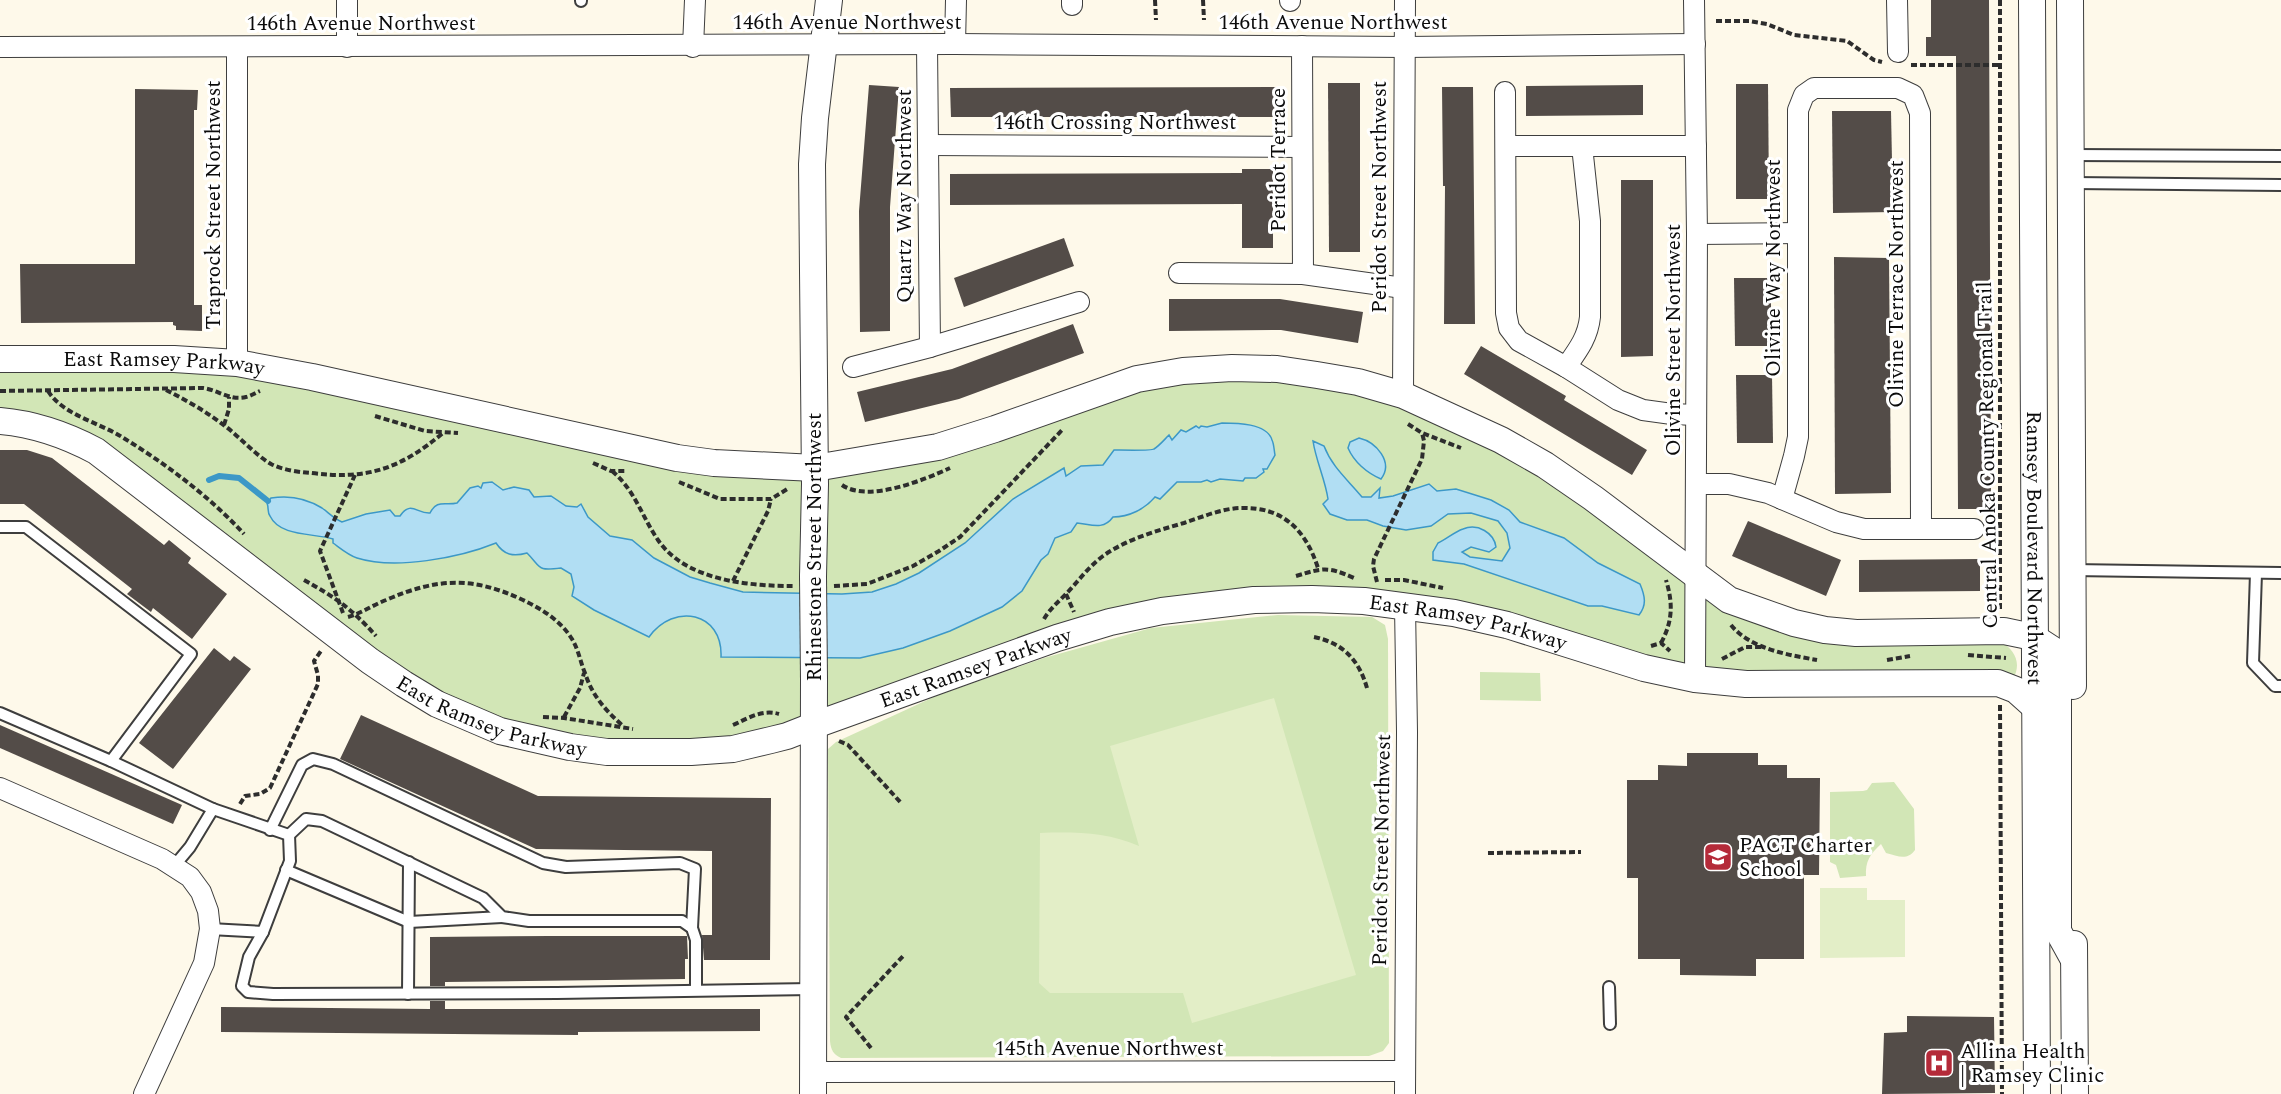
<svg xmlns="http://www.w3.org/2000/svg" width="2281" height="1094" font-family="Spectral,serif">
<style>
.green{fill:#d2e6b6}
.pitch{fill:#e3eec7}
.water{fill:#b1def3;stroke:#3c98c7;stroke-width:1.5}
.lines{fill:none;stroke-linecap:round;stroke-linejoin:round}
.stream{stroke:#3c98c7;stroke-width:6}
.building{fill:#534c48}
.service-casing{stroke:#3e3e3e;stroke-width:14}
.minor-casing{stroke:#3e3e3e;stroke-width:22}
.tertiary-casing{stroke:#3e3e3e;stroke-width:28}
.path{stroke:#2d2d2d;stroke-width:4;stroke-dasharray:6 3;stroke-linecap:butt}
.service{stroke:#fff;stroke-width:10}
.minor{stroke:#fff;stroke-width:20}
.tertiary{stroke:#fff;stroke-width:26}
.tertiary-bridge-casing{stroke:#3e3e3e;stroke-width:28;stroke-linecap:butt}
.tertiary-bridge{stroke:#fff;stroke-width:26}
.labels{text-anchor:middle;stroke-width:6;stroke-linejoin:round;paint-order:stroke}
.street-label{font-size:21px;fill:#0b0b0b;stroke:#fff}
.poi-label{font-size:21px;fill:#0b0b0b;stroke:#fff;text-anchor:start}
</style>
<rect width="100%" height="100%" fill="#fef9ea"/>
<g class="green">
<path d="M160,370L251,377L757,476L1159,384L1233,377L1359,391L1449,425L1548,478L1724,604L2000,641C2015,650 2022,663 2013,679L1762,674L1654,661L1560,633L1236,596L783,729L717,742L564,738L470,709L416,681L109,450L0,411V371Z"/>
<path d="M1278,615L1372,617L1385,625L1388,639L1389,1043L1383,1051L1369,1056L841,1058C833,1054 831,1050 830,1041L828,749L836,742L936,696L1044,658L1151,628Z"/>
<polygon points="1480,672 1540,673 1541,701 1480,700"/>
<path d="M1894,782L1914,809L1915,850C1907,861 1898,856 1886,853L1881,844C1870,854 1865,862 1866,876L1840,878L1836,865L1830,862V792L1863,791L1867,790L1872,783Z"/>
</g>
<g class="pitch">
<path d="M1274,698L1356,975L1192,1023L1183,993H1050L1039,983L1040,833C1074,832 1107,832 1139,846L1110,746Z"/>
<polygon points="1820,888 1867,888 1867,900 1905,900 1905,957 1820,958"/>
</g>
<g class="water">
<path d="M1222,423C1236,423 1267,423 1272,440C1274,444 1274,450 1275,455L1267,469H1263L1264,472L1256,478H1245L1243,481L1220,479L1211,482L1207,480L1201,482H1177L1160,499L1155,497C1145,509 1129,517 1113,517C1103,531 1090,524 1077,523L1071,532L1055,538L1048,554L1041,560L1022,591L1002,607L950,631L903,648L860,658L721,657C723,612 674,602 649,637L594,610L572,596L574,587L571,574L561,568C536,571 542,568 527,553C513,557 504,555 496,543C459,558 395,570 357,558C348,555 340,548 333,543V539C314,533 280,537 270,516C267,512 269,508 267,503L271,498C289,495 306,498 322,508C329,513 333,518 342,522L366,514L390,510L395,516H400C411,500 417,514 430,513C437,499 445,506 457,503L470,488L478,486L481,488L483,483L492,482L503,490L514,487L529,490L534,497L551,496L566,506L577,507L581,504L588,517L610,536L632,540L654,558L690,577L710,583L743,592L842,594L872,592L896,584L919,573L965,543L1013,499L1064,468L1066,476L1081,466L1103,465L1114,450C1120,450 1151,451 1154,449C1159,446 1164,440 1169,435L1172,440L1181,430L1186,432L1196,426L1199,428L1201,426L1207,427Z"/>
<path d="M1359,438C1376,442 1394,462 1381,479C1367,473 1354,462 1348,448L1350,442Z"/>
<path d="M1313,441L1324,446C1332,467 1348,480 1362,497H1371L1380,488L1379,498L1393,496L1429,484L1437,491L1456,489L1491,500L1509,510L1520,522L1564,538L1598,563L1640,584C1645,596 1647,605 1639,615L1602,606H1588L1464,564L1433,560V552L1438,543C1447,539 1454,532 1463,529C1478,523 1494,533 1496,547L1489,552L1471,547L1462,552L1470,557L1502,561L1510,548L1507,533L1498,521L1471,513L1448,514L1431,526L1406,530L1383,526L1367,520H1347L1330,514L1323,504L1328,499C1325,479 1316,461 1313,441Z"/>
</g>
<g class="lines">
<polyline class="stream" points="209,480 219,476 239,478 268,501"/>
</g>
<g class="building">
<polygon points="1931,0 1989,0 1991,509 1958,509 1956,56 1926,56 1926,37 1931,37"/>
<polygon points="1328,83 1360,83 1360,252 1329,252"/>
<polygon points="1736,84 1768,84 1769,199 1736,199"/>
<polygon points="869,85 899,87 890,207 890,331 860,332 859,211"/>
<polygon points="1643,85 1643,115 1526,116 1526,86"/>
<polygon points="1277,87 1277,117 951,117 950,88"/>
<polygon points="1442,87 1473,87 1475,324 1444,324 1445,186 1443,186"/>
<polygon points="135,89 198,90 197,110 194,110 194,305 202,305 202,331 176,330 176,326 173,325 173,322 21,323 20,264 135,264"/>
<polygon points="1832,111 1891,111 1893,212 1833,213"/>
<polygon points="1242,169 1273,169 1273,248 1242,248 1242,204 950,205 950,174 1242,173"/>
<polygon points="1621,180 1653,180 1653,356 1621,357"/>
<polygon points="1064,238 1074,266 964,307 954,278"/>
<polygon points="1834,257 1889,258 1891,493 1835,494"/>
<polygon points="1734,278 1771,278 1771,346 1735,346"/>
<polygon points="1169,299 1280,299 1363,312 1358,343 1281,330 1169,331"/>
<polygon points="1073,324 1084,353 959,399 865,422 857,392 952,369"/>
<polygon points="1481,346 1566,396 1564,400 1647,450 1632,475 1464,374"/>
<polygon points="1736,375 1772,375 1773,443 1737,443"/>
<polygon points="0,450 27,450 52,458 164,545 169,540 191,558 188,563 227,594 192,639 153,608 151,612 127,594 132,589 24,504 0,504"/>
<polygon points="1748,521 1841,560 1826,596 1732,556"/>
<polygon points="1980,559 1980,591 1859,592 1859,560"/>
<polygon points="214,648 230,661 234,656 251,669 173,769 139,743"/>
<polygon points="361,715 538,796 771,798 770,960 704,960 702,935 712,935 712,851 536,849 340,759"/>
<polygon points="0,725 182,805 173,824 0,748"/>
<polygon points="1687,753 1758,753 1758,765 1787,765 1787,778 1820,778 1819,875 1804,875 1804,959 1756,959 1756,976 1680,975 1680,959 1638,959 1638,878 1627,878 1627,780 1658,780 1658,765 1687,766"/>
<polygon points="550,936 687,936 688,959 685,959 685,979 445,982 445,986 430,986 430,937"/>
<polygon points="430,1001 445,1001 445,1009 760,1009 760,1031 578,1032 578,1035 221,1032 221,1007 430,1009"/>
<polygon points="1907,1016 1994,1017 1995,1093 1882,1094 1884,1033 1907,1032"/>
</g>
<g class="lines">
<g class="service-casing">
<g id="service">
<polyline points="581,0 581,1"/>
<polyline points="2071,155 2281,156"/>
<polyline points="2072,183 2281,185"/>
<polyline points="0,527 26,527 191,654 111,761"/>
<polyline points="2072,570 2281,573"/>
<polyline points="2256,573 2253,663 2275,686 2281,686"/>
<polyline points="0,713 111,761 213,809 289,835 290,861 263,932 210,929"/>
<polyline points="270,830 302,765 313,759 333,764 543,863 566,867 680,863 695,869 692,928"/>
<polyline points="289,835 306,819 322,821 483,898 502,917 529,921 682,921 692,928 696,940 696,990"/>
<polyline points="175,865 190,847 213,809"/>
<polyline points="286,870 409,922 502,917"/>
<polyline points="263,932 249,957 242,986 248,992 273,994 557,993 812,989"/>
<polyline points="1609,987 1610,1024"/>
<polyline points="408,994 409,862"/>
</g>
</g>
<g class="minor-casing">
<g id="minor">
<polyline points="1290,0 1290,1"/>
<polyline points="1694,0 1697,234 1695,679"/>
<polyline points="1897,0 1898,52"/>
<polyline points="1072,5 1072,0"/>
<polyline points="955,44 956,0"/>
<polyline points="927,45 930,347"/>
<polyline points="1302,46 1303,274"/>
<polyline points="0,47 955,44 1405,47 1695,44"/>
<polyline points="347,47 347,0"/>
<polyline points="693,47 695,0"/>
<polyline points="1505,92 1506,313 1509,328 1519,341 1566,367 1618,400 1643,410 1672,414 1696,415"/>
<polyline points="928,145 1301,147"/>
<polyline points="1506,146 1696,146"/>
<polyline points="1697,234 1796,233"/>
<polyline points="1179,273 1303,274 1403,288"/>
<polyline points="237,363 237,47"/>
<polyline points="853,367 930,347 1079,302"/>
<path d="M1566,367C1578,350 1588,337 1590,317V221L1582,146"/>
<polyline points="1403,395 1405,0"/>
<polyline points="1696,484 1729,484 1768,493 1836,522 1864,529 1974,529"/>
<polyline points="1782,499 1794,456 1798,437 1798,110 1804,95 1814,88 1898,88 1913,95 1920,113 1921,529"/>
<polyline points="0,788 162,859 190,877 201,892 208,911 210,929 204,963 144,1094"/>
<polyline points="813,1072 1404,1071"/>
<polyline points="1405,1094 1407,732 1405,606"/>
</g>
</g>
<g class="tertiary-casing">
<g id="tertiary">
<path id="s1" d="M2032,0L2037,1094"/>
<polyline points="2070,0 2073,686"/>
<path id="s2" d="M0,359H174L237,363L312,377L677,458L714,463L815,468L938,447L995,429L1137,379L1183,371L1232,368L1277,369L1317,375L1358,382L1403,395L1501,440L1545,465L1593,498L1729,600L1794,623L1825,630L1856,633L2004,631L2033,637L2053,650L2058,666V931L2074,960"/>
<path id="s3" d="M0,421C35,424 66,435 96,451L370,661L404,684L437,704L500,731L570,747L607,752H691L733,749L771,740L787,736L815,725L1057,638L1110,622L1162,611L1254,600L1312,599L1364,601L1454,613L1507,625L1644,668L1695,679L1746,684L1998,683L2016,690L2035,707"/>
<polyline points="813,577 815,484 812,164 815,118 829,0"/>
<polyline points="2074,944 2075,1094"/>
<polyline points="813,1094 814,680"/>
</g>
</g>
<g class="path">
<polyline points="1155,0 1156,20"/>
<polyline points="1203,0 1204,20"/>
<polyline points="2000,0 2000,610"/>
<polyline points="1716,21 1749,21 1767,24 1794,35 1847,41 1874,60 1882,62"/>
<polyline points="1911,65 2000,65"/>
<path d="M166,390C186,400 207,412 225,426C241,438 254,454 271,464C283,470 298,472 311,473C367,480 400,469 443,433"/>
<path d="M0,391L203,388C218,390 230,401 246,397C251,396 255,393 260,391"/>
<path d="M48,391C63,415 98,422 122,437C166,464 209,496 244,534"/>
<polyline points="375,416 425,431 458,433"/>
<polyline points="1408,424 1422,433 1461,448"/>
<polyline points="224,425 229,409 229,397"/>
<polyline points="593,463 611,471 626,471"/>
<path d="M612,471C635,490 642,517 658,540C686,581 749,586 794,586"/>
<polyline points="679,482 720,499 771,499 789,488"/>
<path d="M842,485C868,503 924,480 950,468"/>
<path d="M1296,576C1323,568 1327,566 1354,578"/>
<path d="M304,580C335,597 352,609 376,636"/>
<polyline points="1385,580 1404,580 1443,588"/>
<polyline points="733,581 768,511 771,499"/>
<polyline points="1377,582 1373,566 1374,559 1422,459 1424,441 1422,433"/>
<polyline points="834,586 867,584 913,566 939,551 960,537 1063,429"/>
<polyline points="1066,594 1074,612"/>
<polyline points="343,613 320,551 355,475"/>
<path d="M348,617C362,613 373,605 386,600C437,578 472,576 523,600C542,609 561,621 572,639C579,651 580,661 585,673C592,695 605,710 622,725"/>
<path d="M1044,619C1049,610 1057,603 1065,595C1078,582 1088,567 1103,556C1127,539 1156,531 1184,523C1202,517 1223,508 1242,508C1284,507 1306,531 1318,568"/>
<path d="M1731,625C1750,649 1789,655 1817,660"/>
<path d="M1314,637C1343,643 1359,660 1367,688"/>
<path d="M1661,643C1673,621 1673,603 1666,580"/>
<polyline points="1651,646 1661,643 1670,651"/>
<polyline points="1968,655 2006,658"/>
<polyline points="1722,659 1745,647 1762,647"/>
<polyline points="1887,660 1910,656"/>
<polyline points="2000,705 2002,1094"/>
<polyline points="543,717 564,718 633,729"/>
<polyline points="564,717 580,688 584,673"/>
<path d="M733,725C749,718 762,709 779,714"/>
<polyline points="839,741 848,745 902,804"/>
<polyline points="240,804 245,796 260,794 270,788 318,684 318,675 314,661 321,651"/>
<polyline points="1488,853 1581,852"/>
<polyline points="871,1048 846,1017 904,955"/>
</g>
<use href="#service" class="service"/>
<use href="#minor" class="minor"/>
<use href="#tertiary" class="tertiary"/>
<g class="tertiary-bridge-casing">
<polyline id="tertiary-bridge" points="813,577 814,680"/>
</g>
<use href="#tertiary-bridge" class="tertiary-bridge"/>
</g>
<defs>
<g id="school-square" transform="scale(1.5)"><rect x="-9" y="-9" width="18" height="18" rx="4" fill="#b42a39" stroke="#fff"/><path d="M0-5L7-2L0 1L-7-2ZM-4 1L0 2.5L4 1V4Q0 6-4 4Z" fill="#fff"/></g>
<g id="hospital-square" transform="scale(1.5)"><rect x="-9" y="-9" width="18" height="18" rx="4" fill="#b42a39" stroke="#fff"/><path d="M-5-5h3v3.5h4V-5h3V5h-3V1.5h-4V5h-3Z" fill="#fff"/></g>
</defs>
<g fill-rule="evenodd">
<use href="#school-square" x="1718" y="857"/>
<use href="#hospital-square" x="1939" y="1063"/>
</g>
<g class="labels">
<g class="street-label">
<text x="847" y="29">146th Avenue Northwest</text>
<text x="1333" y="29">146th Avenue Northwest</text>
<text x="361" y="30">146th Avenue Northwest</text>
<text x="1115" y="129">146th Crossing Northwest</text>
<text transform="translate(1278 160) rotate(-90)" y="7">Peridot Terrace</text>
<text transform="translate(904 196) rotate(-90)" y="7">Quartz Way Northwest</text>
<text transform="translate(1379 197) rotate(-90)" y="7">Peridot Street Northwest</text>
<text transform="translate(213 205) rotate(-90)" y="7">Traprock Street Northwest</text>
<text transform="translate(1773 268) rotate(-90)" y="7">Olivine Way Northwest</text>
<text transform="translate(1896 284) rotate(-90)" y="7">Olivine Terrace Northwest</text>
<text transform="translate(1673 340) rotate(-90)" y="7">Olivine Street Northwest</text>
<text dy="7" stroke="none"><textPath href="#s2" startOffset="164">East Ramsey Parkway</textPath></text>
<text transform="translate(1987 455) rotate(-91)" y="7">Central Anoka County Regional Trail</text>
<text transform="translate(814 547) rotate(-90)" y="7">Rhinestone Street Northwest</text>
<text dy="7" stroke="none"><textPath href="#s1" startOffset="548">Ramsey Boulevard Northwest</textPath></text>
<text dy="7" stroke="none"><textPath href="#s3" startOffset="1590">East Ramsey Parkway</textPath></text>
<text dy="7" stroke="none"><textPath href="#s3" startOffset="1086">East Ramsey Parkway</textPath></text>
<text dy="7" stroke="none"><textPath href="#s3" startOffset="582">East Ramsey Parkway</textPath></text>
<text transform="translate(1381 850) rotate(-89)" y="7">Peridot Street Northwest</text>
<text x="1109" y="1055">145th Avenue Northwest</text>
</g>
<g class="poi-label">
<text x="1739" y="852">PACT Charter<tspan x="1739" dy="24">School</tspan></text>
<text x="1960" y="1058">Allina Health<tspan x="1960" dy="24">| Ramsey Clinic</tspan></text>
</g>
</g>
</svg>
